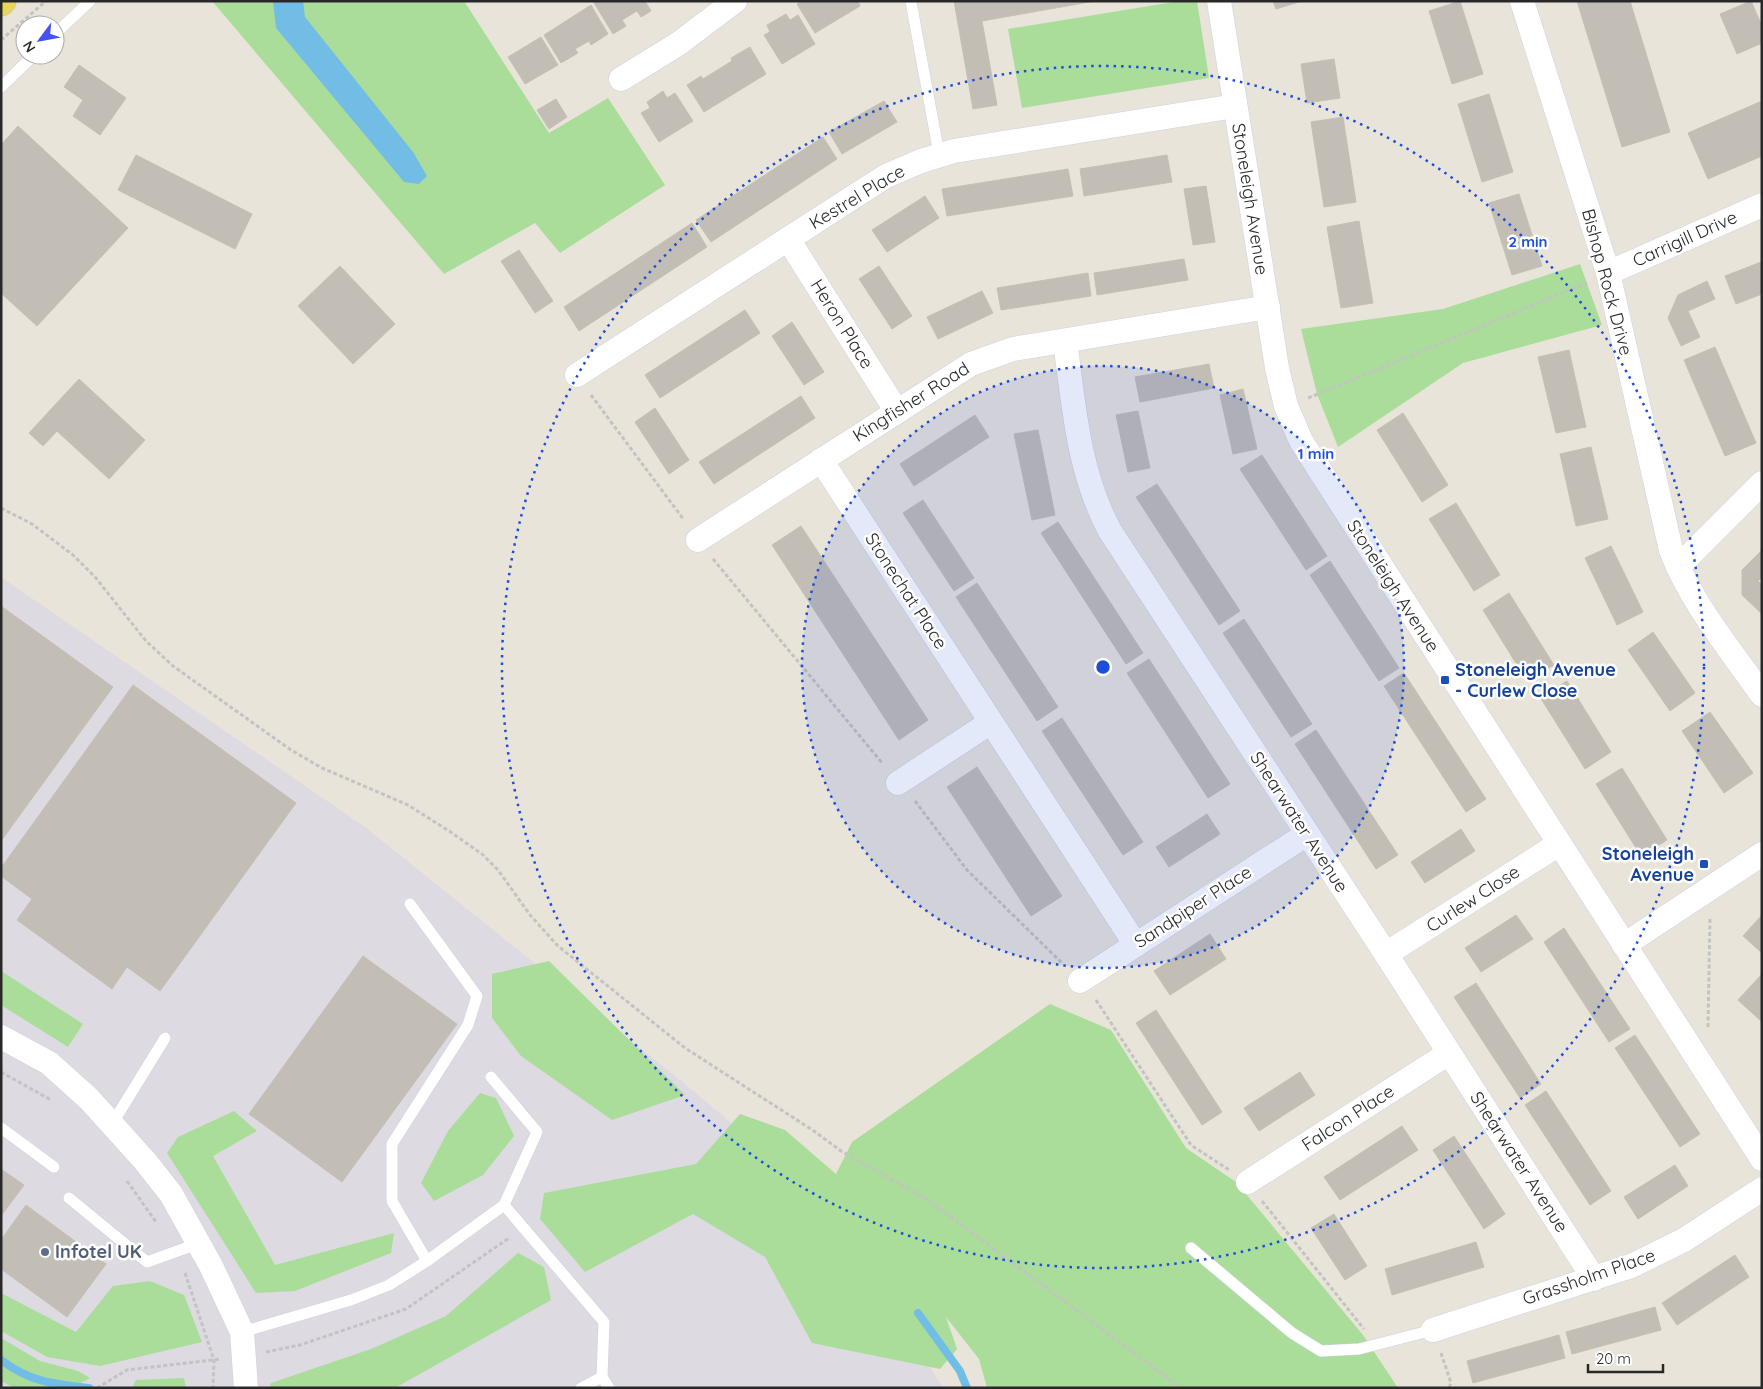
<svg xmlns="http://www.w3.org/2000/svg" width="1763" height="1389" font-family="Quicksand,sans-serif">
<style>
.industrial{fill:#dddae2}
.green{fill:#ad9}
.water{fill:#72bde6}
.lines{fill:none;stroke-linecap:round;stroke-linejoin:round}
.stream{stroke:#72bde6;stroke-width:8}
.building{fill:#c2beb6;stroke:#c4c0b4}
.service-casing{stroke:#cfd1e0;stroke-width:12}
.minor-casing{stroke:#cfd1e0;stroke-width:25}
.primary-casing{stroke:#c3c3c3;stroke-width:29}
.path{stroke:#c3c3c3;stroke-width:3;stroke-dasharray:4 2.5;stroke-linecap:butt}
.service{stroke:#fff;stroke-width:11}
.minor{stroke:#fff;stroke-width:24}
.primary{stroke:#e7d461;stroke-width:28}
.ring{fill:none;stroke:#1d4ed8;stroke-width:2.5;stroke-dasharray:2.5 5}
.transit-dot{fill:#1a4fb4;stroke:#fff;stroke-width:2}
.service-dot{fill:#5c6f8a;stroke:#fff;stroke-width:2}
.labels{text-anchor:middle;stroke-width:5;stroke-linejoin:round;paint-order:stroke}
.street-label{font-size:18px;fill:#282828;stroke:#fff}
.transit-label{font-size:18px;font-weight:bold;fill:#164399;stroke:#fff;text-anchor:start}
.service-label{font-size:18px;font-weight:bold;fill:#4e5e75;stroke:#fff;text-anchor:start}
.centre{fill:#1d4ed8;stroke:#fff;stroke-width:2.5}
.ring-label{font-size:15px;text-anchor:middle;font-weight:bold;fill:#1d4ed8;stroke:#fff;stroke-width:5;stroke-linejoin:round;paint-order:stroke}
</style>
<rect width="100%" height="100%" fill="#e9e4da"/>
<polygon class="industrial" points="1,577 365,827 685,1084 826,1202 943,1388 1,1388"/>
<g class="green">
<polygon points="212,1 464,1 549,133 608,98 665,185 560,253 535,223 444,274"/>
<polygon points="1180,1 1197,1 1209,78 1022,108 1008,29"/>
<polygon points="1580,264 1602,325 1463,363 1338,447 1317,394 1301,329 1443,309"/>
<polygon points="549,961 685,1095 612,1120 521,1056 492,1018 492,974"/>
<polygon points="1,971 83,1024 68,1047 1,1005"/>
<polygon points="1050,1004 1111,1030 1186,1148 1236,1182 1363,1335 1398,1388 987,1388 979,1359 946,1317 957,1349 940,1369 812,1343 765,1257 693,1214 585,1272 540,1219 544,1193 696,1164 740,1114 785,1130 836,1174 852,1142"/>
<polygon points="480,1093 496,1098 514,1136 483,1175 434,1201 421,1183 448,1131"/>
<polygon points="234,1111 257,1131 213,1156 275,1265 394,1233 391,1253 295,1291 256,1293 167,1153 178,1137"/>
<polygon points="518,1253 544,1267 551,1300 395,1388 269,1388 271,1383 371,1349 446,1316"/>
<polygon points="150,1281 184,1295 202,1342 100,1366 47,1357 1,1331 1,1293 76,1332 113,1286"/>
<polygon points="1,1338 40,1361 78,1371 90,1378 71,1388 14,1388 1,1381"/>
<polygon points="184,1378 186,1388 132,1388 136,1380"/>
</g>
<polygon class="water" points="273,1 303,1 305,17 413,152 427,176 419,184 404,182 276,28"/>
<g class="lines">
<g class="stream">
<polyline points="918,1313 960,1371 967,1388"/>
<path d="M1,1360C30,1382 53,1384 89,1388"/>
</g>
</g>
<g class="building">
<polygon points="593,1 645,1 651,11 641,17 637,11 622,20 626,26 613,34"/>
<polygon points="801,1 858,1 860,6 815,33 797,4"/>
<polygon points="954,1 1095,1 982,21 997,105 973,109"/>
<polygon points="1273,1 1302,1 1276,9"/>
<polygon points="1460,1 1483,74 1452,84 1429,11"/>
<polygon points="1577,1 1630,1 1670,132 1622,147"/>
<polygon points="1751,1 1762,26 1762,43 1737,54 1720,14"/>
<polygon points="591,5 608,34 591,45 589,41 575,49 578,53 561,63 544,35"/>
<polygon points="786,14 790,20 798,15 815,44 782,64 764,35 770,32 767,25"/>
<polygon points="541,37 558,65 525,84 508,57"/>
<polygon points="750,47 766,74 704,112 687,85 701,76 703,79 732,61 731,58"/>
<polygon points="1334,59 1340,98 1307,103 1301,64"/>
<polygon points="79,65 126,98 100,135 73,116 83,100 64,87"/>
<polygon points="663,91 667,98 675,93 693,121 659,142 641,113 650,108 647,102"/>
<polygon points="1489,94 1513,172 1482,182 1458,104"/>
<polygon points="556,99 567,117 549,129 537,110"/>
<polygon points="884,101 897,122 842,154 829,132"/>
<polygon points="1762,101 1762,156 1708,179 1688,133"/>
<polygon points="1343,117 1356,202 1324,207 1311,122"/>
<polygon points="18,126 128,228 37,326 1,293 1,145"/>
<polygon points="823,137 837,159 711,242 696,220"/>
<polygon points="136,155 252,214 235,249 118,190"/>
<polygon points="1167,155 1172,182 1084,196 1080,169"/>
<polygon points="1068,169 1073,196 947,216 942,189"/>
<polygon points="1206,186 1215,242 1193,245 1184,189"/>
<polygon points="1519,194 1542,266 1512,275 1489,203"/>
<polygon points="925,196 939,218 887,252 872,230"/>
<polygon points="1359,221 1373,303 1341,308 1327,227"/>
<polygon points="692,223 707,247 579,331 564,307"/>
<polygon points="519,250 553,301 535,313 501,261"/>
<polygon points="1184,259 1188,280 1097,295 1094,273"/>
<polygon points="1761,262 1762,294 1736,304 1725,276"/>
<polygon points="340,266 395,324 353,364 298,306"/>
<polygon points="879,266 912,316 892,329 859,279"/>
<polygon points="1088,273 1091,296 1001,310 997,288"/>
<polygon points="1707,281 1715,299 1688,311 1700,337 1681,346 1668,318 1678,295"/>
<polygon points="982,291 993,313 938,339 927,317"/>
<polygon points="745,310 760,333 660,398 645,375"/>
<polygon points="792,322 824,372 804,385 772,336"/>
<polygon points="1715,347 1756,443 1725,456 1684,360"/>
<polygon points="1569,350 1586,427 1556,433 1538,357"/>
<polygon points="1209,364 1214,388 1140,402 1135,377"/>
<polygon points="79,379 145,440 109,479 57,431 43,446 29,433"/>
<polygon points="1243,389 1257,449 1233,454 1220,395"/>
<polygon points="801,396 815,418 714,484 699,462"/>
<polygon points="655,408 689,460 669,474 635,422"/>
<polygon points="1138,411 1150,468 1128,472 1116,415"/>
<polygon points="1403,413 1448,485 1422,502 1377,430"/>
<polygon points="975,415 989,437 914,486 900,464"/>
<polygon points="1038,430 1055,515 1032,520 1014,434"/>
<polygon points="1591,447 1608,519 1576,526 1560,454"/>
<polygon points="1262,455 1327,556 1306,570 1240,469"/>
<polygon points="1157,484 1240,611 1219,625 1136,497"/>
<polygon points="923,500 974,578 954,591 903,513"/>
<polygon points="1456,503 1500,575 1474,591 1429,519"/>
<polygon points="1058,522 1143,653 1126,664 1041,533"/>
<polygon points="801,526 928,720 899,740 772,545"/>
<polygon points="1611,546 1643,612 1617,625 1585,558"/>
<polygon points="1762,550 1762,577 1758,581 1762,585 1762,614 1742,595 1742,570"/>
<polygon points="1330,561 1399,668 1379,681 1310,575"/>
<polygon points="977,583 1058,707 1037,721 956,597"/>
<polygon points="1509,593 1554,665 1527,681 1483,610"/>
<polygon points="1,606 113,687 1,841"/>
<polygon points="1244,619 1312,724 1291,737 1223,633"/>
<polygon points="1653,632 1695,693 1670,711 1628,650"/>
<polygon points="1149,659 1230,784 1208,798 1127,673"/>
<polygon points="1404,673 1486,799 1466,812 1384,686"/>
<polygon points="1567,681 1611,752 1585,769 1540,697"/>
<polygon points="133,685 296,803 160,991 127,967 112,989 17,920 32,899 1,876 1,868"/>
<polygon points="1710,712 1753,773 1724,793 1682,731"/>
<polygon points="1062,718 1143,842 1123,855 1042,731"/>
<polygon points="1316,730 1398,855 1376,869 1295,744"/>
<polygon points="977,767 1062,896 1031,916 947,787"/>
<polygon points="1622,768 1667,840 1641,856 1596,784"/>
<polygon points="1207,814 1220,834 1169,867 1156,847"/>
<polygon points="1461,829 1475,851 1425,883 1411,862"/>
<polygon points="1516,915 1533,939 1481,972 1465,948"/>
<polygon points="1762,915 1762,953 1743,936"/>
<polygon points="1564,928 1630,1029 1609,1042 1544,942"/>
<polygon points="1210,934 1226,959 1170,995 1154,971"/>
<polygon points="363,956 457,1024 342,1182 249,1114"/>
<polygon points="1762,974 1762,1022 1738,1000"/>
<polygon points="1476,983 1541,1084 1520,1098 1454,997"/>
<polygon points="1156,1010 1222,1112 1202,1125 1136,1023"/>
<polygon points="1635,1035 1700,1134 1680,1147 1615,1048"/>
<polygon points="1300,1072 1315,1095 1259,1131 1244,1108"/>
<polygon points="1546,1091 1611,1191 1590,1205 1525,1105"/>
<polygon points="1402,1126 1418,1150 1340,1200 1324,1177"/>
<polygon points="1454,1136 1505,1214 1484,1229 1433,1150"/>
<polygon points="1675,1165 1688,1186 1638,1219 1624,1197"/>
<polygon points="1,1169 24,1185 1,1216"/>
<polygon points="26,1205 106,1264 67,1317 1,1269 1,1240"/>
<polygon points="1334,1214 1367,1266 1345,1280 1311,1228"/>
<polygon points="1476,1242 1484,1267 1392,1295 1385,1269"/>
<polygon points="1735,1255 1749,1277 1677,1325 1662,1303"/>
<polygon points="1655,1307 1661,1330 1572,1354 1566,1332"/>
<polygon points="1559,1335 1565,1358 1473,1383 1467,1361"/>
</g>
<g class="lines">
<g class="service-casing">
<g id="service">
<polyline points="911,2 939,154"/>
<polyline points="55,34 90,1"/>
<polyline points="1,87 34,55"/>
<polyline points="410,904 477,996 468,1025 392,1144 392,1201 427,1261"/>
<polyline points="112,1124 165,1038"/>
<polyline points="1,1128 54,1167"/>
<polyline points="69,1198 147,1262 197,1244"/>
<polyline points="504,1205 604,1322 602,1377 581,1388"/>
<polyline points="1191,1248 1292,1333 1321,1351 1359,1349 1433,1330"/>
<polyline points="242,1332 351,1300 389,1285 427,1261 504,1205 537,1132 491,1077"/>
<polyline points="602,1377 609,1388"/>
</g>
</g>
<g class="minor-casing">
<g id="minor">
<polyline points="1219,1 1277,368 1286,406 1301,441 1762,1159"/>
<path d="M1522,1L1608,273L1671,550C1691,603 1730,649 1762,695"/>
<polyline points="621,79 678,44 735,1"/>
<polyline points="788,239 896,410"/>
<polyline points="1608,273 1762,205"/>
<path d="M1065,341C1074,406 1078,472 1110,531L1386,954L1594,1279"/>
<polyline points="577,375 886,176 921,161 954,151 1235,106"/>
<polyline points="821,460 1136,945"/>
<polyline points="698,540 971,364 1013,349 1268,307"/>
<polyline points="1678,567 1762,483"/>
<polyline points="898,783 991,722"/>
<polyline points="1624,945 1762,854"/>
<polyline points="1386,954 1559,844"/>
<polyline points="1080,981 1307,834"/>
<polyline points="1,1037 49,1063 89,1099 145,1161 171,1194 211,1266 242,1332 246,1388"/>
<polyline points="1248,1182 1449,1053"/>
<polyline points="1433,1330 1631,1266 1684,1240 1762,1189"/>
</g>
</g>
<g class="primary-casing">
<polyline id="primary" points="1,2 2,1"/>
</g>
<g class="path">
<polyline points="1,40 46,1"/>
<polyline points="591,395 684,520"/>
<polyline points="1308,398 1587,283"/>
<polyline points="1,508 32,524 73,555 95,577 146,641 173,666 291,750 322,768 408,805 449,831 482,854 498,870 530,915 558,946 685,1048 814,1131 841,1151 928,1200 1181,1388"/>
<polyline points="713,559 883,764"/>
<polyline points="915,801 967,870 1063,964"/>
<polyline points="1096,1000 1191,1145 1229,1170"/>
<polyline points="1708,1027 1710,918"/>
<polyline points="1,1072 51,1100"/>
<polyline points="127,1181 156,1222"/>
<polyline points="1262,1201 1364,1329"/>
<polyline points="185,1273 214,1360 213,1388"/>
<polyline points="266,1352 300,1345 406,1309 509,1238"/>
<polyline points="1441,1353 1451,1383 1449,1388"/>
<polyline points="97,1388 127,1370 221,1359"/>
</g>
<use href="#service" class="service"/>
<use href="#minor" class="minor"/>
<use href="#primary" class="primary"/>
</g>
<circle cx="1103" cy="667" r="301" fill="#1d4ed8" fill-opacity=".12"/>
<g class="ring">
<circle cx="1103" cy="667" r="301"/>
<circle cx="1103" cy="667" r="601"/>
</g>
<g class="transit-dot">
<rect x="1440" y="675" width="10" height="10" rx="2.5"/>
<rect x="1699" y="859" width="10" height="10" rx="2.5"/>
</g>
<circle class="service-dot" cx="45" cy="1252" r="5"/>
<g class="labels">
<g class="street-label">
<text transform="translate(857 197) rotate(-31)" y="6">Kestrel Place</text>
<text transform="translate(1250 199) rotate(81)" y="6">Stoneleigh Avenue</text>
<text transform="translate(1685 239) rotate(-24)" y="6">Carrigill Drive</text>
<text transform="translate(1607 282) rotate(75)" y="6">Bishop Rock Drive</text>
<text transform="translate(842 324) rotate(58)" y="6">Heron Place</text>
<text transform="translate(911 402) rotate(-32)" y="6">Kingfisher Road</text>
<text transform="translate(1393 586) rotate(57)" y="6">Stoneleigh Avenue</text>
<text transform="translate(906 591) rotate(57)" y="6">Stonechat Place</text>
<text transform="translate(1299 822) rotate(57)" y="6">Shearwater Avenue</text>
<text transform="translate(1473 899) rotate(-33)" y="6">Curlew Close</text>
<text transform="translate(1193 907) rotate(-33)" y="6">Sandpiper Place</text>
<text transform="translate(1348 1118) rotate(-33)" y="6">Falcon Place</text>
<text transform="translate(1519 1162) rotate(57)" y="6">Shearwater Avenue</text>
<text transform="translate(1589 1277) rotate(-19)" y="6">Grassholm Place</text>
</g>
<g class="transit-label">
<text x="1455" y="676">Stoneleigh Avenue<tspan x="1455" dy="21">- Curlew Close</tspan></text>
<text x="1694" y="860" text-anchor="end">Stoneleigh<tspan x="1694" dy="21">Avenue</tspan></text>
</g>
<g class="service-label">
<text x="55" y="1258">Infotel UK</text>
</g>
</g>
<circle cx="1103" cy="667" r="8" class="centre"/>
<g class="ring-label">
<text x="1528" y="247">2 min</text>
<text x="1316" y="459">1 min</text>
</g>
<rect width="1763" height="1389" fill="none" stroke="#282828" stroke-width="5"/>
<g transform="translate(40 40) rotate(238)"><circle r="24" fill="#ffffff" stroke="#a9a9a9"/>
<path d="M0-4L9 19L0 12L-9 19Z" fill="#4353ed"/>
<text y="-8" font-size="14" font-weight="bold" text-anchor="middle" fill="#282828">N</text>
</g>
<path d="M1588 1364v8h75v-8" fill="none" stroke="#282828" stroke-width="2.5"/>
<text x="1596" y="1364" font-size="15" fill="#282828" stroke="#ffffff" stroke-width="4" paint-order="stroke">20 m</text>
</svg>
